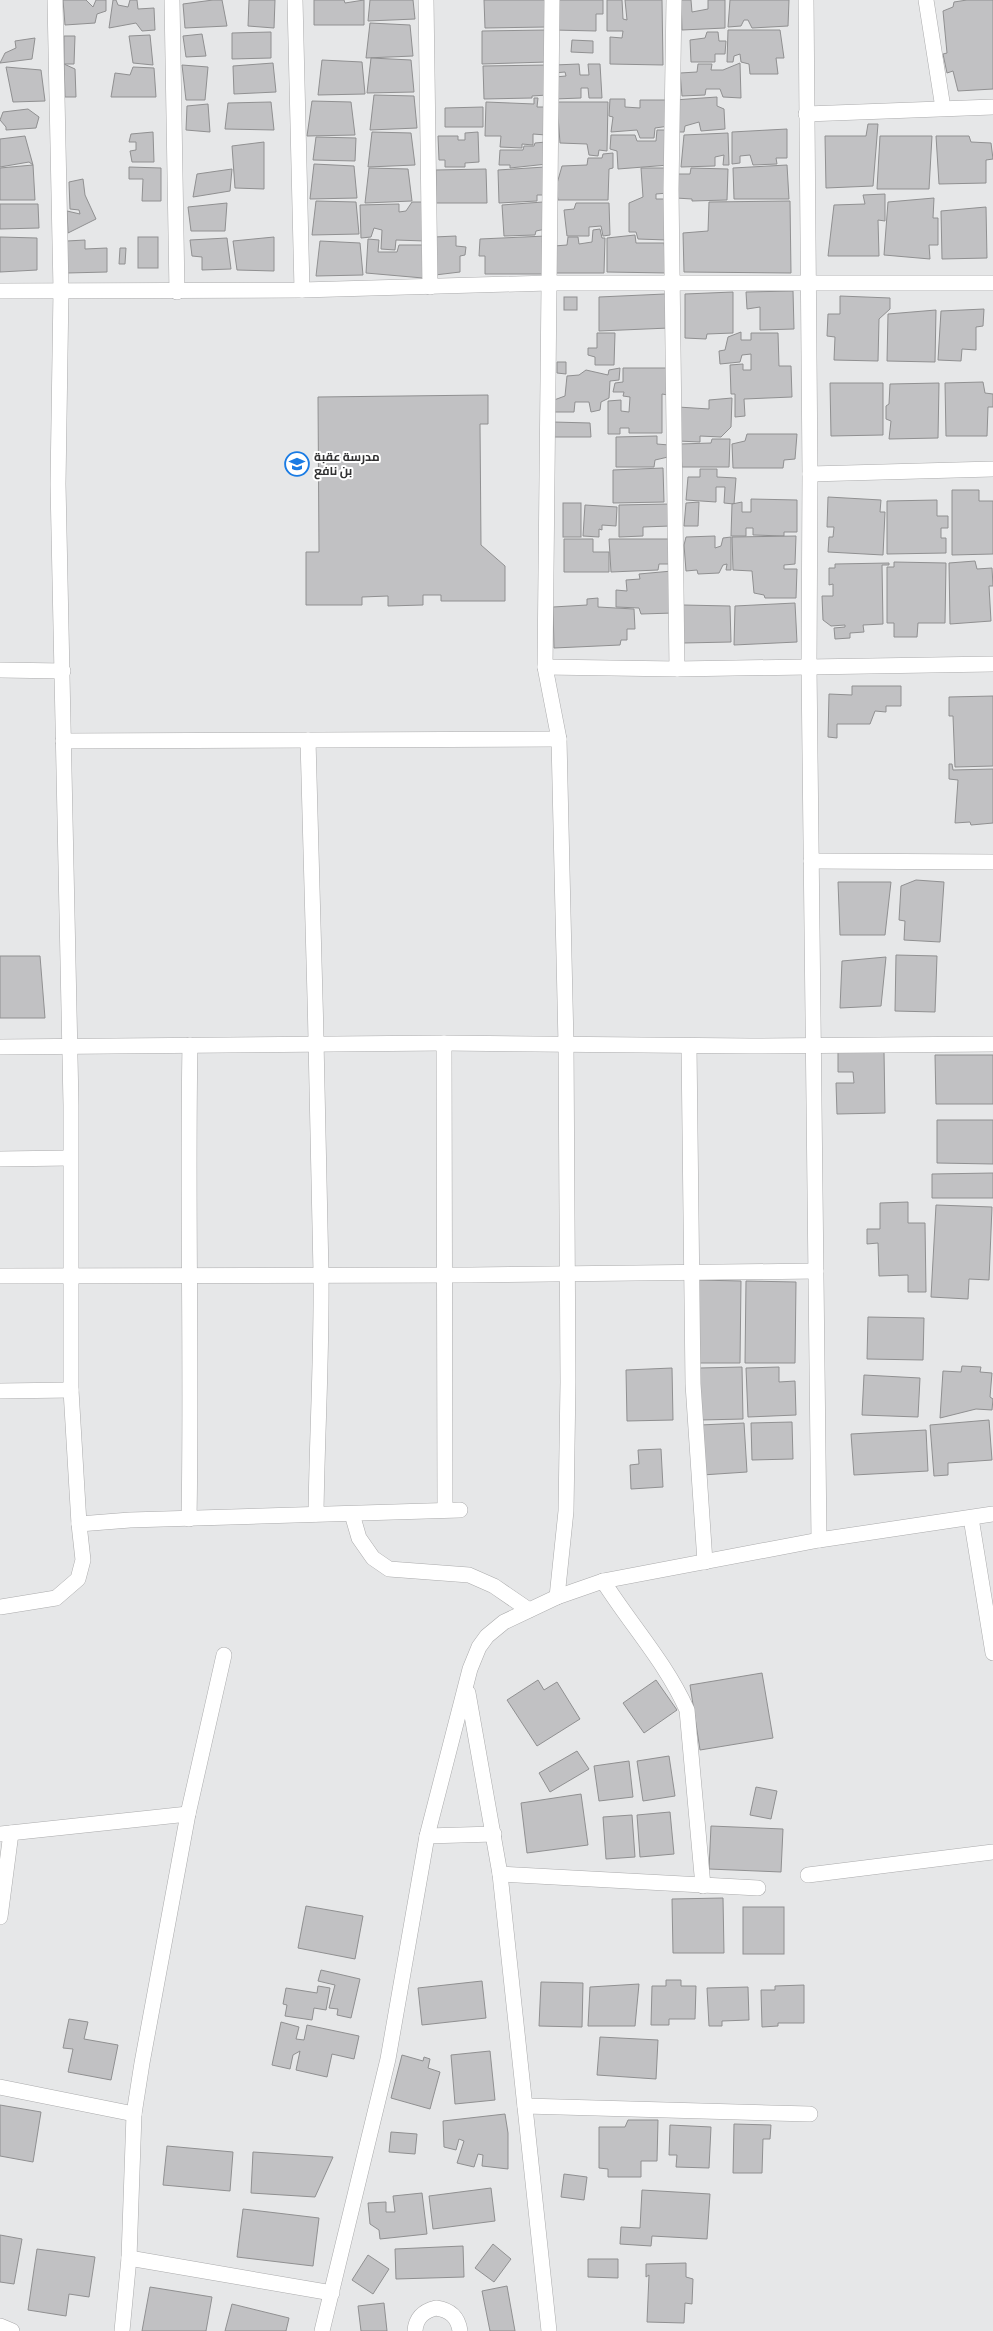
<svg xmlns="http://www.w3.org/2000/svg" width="993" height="2331" font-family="Barlow,Cairo,sans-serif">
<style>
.building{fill:#c1c1c3;stroke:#909091}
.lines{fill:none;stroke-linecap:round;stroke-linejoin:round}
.minor-casing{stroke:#ababac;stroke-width:16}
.minor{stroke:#fff;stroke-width:15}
.labels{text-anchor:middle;stroke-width:4;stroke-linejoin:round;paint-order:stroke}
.poi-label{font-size:12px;font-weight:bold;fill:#303031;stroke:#fff;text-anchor:start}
</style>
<rect width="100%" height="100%" fill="#e6e7e8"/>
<g class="building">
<polygon points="63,0 86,0 93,7 96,0 106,0 106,11 97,14 95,23 65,25"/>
<polygon points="113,0 116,0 118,5 128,7 130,0 137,0 138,9 154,8 155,30 142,31 136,23 109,28"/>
<polygon points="213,0 222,0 227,26 185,28 183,4"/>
<polygon points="249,0 275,0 274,28 248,26"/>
<polygon points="314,0 344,0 345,3 364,0 364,25 314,25"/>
<polygon points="370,0 413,0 415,19 368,21"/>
<polygon points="484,0 547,0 546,27 485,28"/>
<polygon points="553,0 603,0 603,14 596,14 596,31 554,30"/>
<polygon points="607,0 622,0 623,19 627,20 625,0 662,0 663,65 610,64 610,37 622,38 623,31 607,31"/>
<polygon points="681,0 691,0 692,12 708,9 708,0 725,0 725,28 682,30"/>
<polygon points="730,0 789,0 788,26 752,28 748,20 744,20 741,26 728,27"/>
<polygon points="967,0 993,0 993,89 958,91 953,71 947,73 943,54 947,53 943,11 953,7 954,2"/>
<polygon points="370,23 410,25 413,56 366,58"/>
<polygon points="546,30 547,62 482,64 482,31"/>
<polygon points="728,30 780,30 784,58 776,58 778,74 750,74 749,64 741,62 740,54 734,56 733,62 727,62"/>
<polygon points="271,32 271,58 232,59 232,33"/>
<polygon points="707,32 718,32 719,41 726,41 725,54 715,54 715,62 691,62 690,40 705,38"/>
<polygon points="202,34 206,56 186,57 183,36"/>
<polygon points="150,35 153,65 133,63 129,36"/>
<polygon points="64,36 75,36 74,64 64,64"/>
<polygon points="35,38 32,59 0,63 5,53 16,48 15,41"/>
<polygon points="572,40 593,41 593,53 571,52"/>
<polygon points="371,58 411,60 414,92 367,93"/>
<polygon points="322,60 362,62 365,94 318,95"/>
<polygon points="273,63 276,92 234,94 233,66"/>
<polygon points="740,63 741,98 723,97 720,89 706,89 705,95 682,96 680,73 697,72 698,64 712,64 711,70 723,70"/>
<polygon points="64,64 75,69 76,97 65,97"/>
<polygon points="579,64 580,75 589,75 588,64 600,64 602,98 589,98 588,88 581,88 581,98 554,99 555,77 566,76 565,72 554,73 554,65"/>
<polygon points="182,65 208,67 205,100 186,100"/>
<polygon points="547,65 547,95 532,96 532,98 484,99 483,66"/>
<polygon points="6,67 41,70 45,101 13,102"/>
<polygon points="133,67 154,68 156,97 111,97 115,73 130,75"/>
<polygon points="374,95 414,96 417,128 370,130"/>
<polygon points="717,97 717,106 724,109 725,129 701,131 699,122 685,126 684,132 677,132 674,100"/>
<polygon points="534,98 538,98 537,107 547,107 546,135 533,134 533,145 522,144 522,148 500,147 501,136 485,136 486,102 534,104"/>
<polygon points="610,99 625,99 625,107 640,108 640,100 669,100 669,126 655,128 654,138 640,138 637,130 611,132 613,117 609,116"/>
<polygon points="312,101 351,102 355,135 307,136"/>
<polygon points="271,102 274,130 225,129 228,103"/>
<polygon points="557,102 608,102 607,151 599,150 598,156 589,155 587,144 560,143"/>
<polygon points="208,104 210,132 186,130 187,106"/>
<polygon points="483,107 483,127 445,127 445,108"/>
<polygon points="28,109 39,117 36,128 6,130 6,127 0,120 3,112"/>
<polygon points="868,124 878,124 873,186 826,188 825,136 866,136"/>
<polygon points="787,129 787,158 776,158 777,164 753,165 750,155 740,156 740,163 732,164 732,132"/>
<polygon points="657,130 669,130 669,165 618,169 617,151 610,149 611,135 635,135 637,141 656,141"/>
<polygon points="153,132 154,162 132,162 130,151 136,150 136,142 129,142 131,134"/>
<polygon points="372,132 411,133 415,165 368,167"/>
<polygon points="478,132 479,162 465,163 465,167 445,167 445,160 439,160 438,136 458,136 458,140 465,140 465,133"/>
<polygon points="728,133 729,165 723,165 724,155 715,157 715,166 681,167 684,135"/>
<polygon points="25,136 33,165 29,162 0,167 0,139"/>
<polygon points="880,136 932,136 929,189 877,189"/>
<polygon points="936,136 969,136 971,142 991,143 993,159 986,160 986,183 939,184"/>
<polygon points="316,137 356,138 355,161 313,160"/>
<polygon points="264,142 264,189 235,188 232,146"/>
<polygon points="546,142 547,164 510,168 510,165 499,165 500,150 523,150 524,146 534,146 535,143"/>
<polygon points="613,153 613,168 609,169 608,200 558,200 556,187 562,166 587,165 588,158 602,158 603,154"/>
<polygon points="314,164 354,166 357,198 310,199"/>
<polygon points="33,165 35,200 0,200 0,168"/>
<polygon points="787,165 789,199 734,199 733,168"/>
<polygon points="129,167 161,168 161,201 142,201 143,179 129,179"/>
<polygon points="545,167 546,195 537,195 537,201 499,203 498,170"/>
<polygon points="369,168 408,169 412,201 365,203"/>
<polygon points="641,168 668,168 668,193 656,194 656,199 668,199 667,240 638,239 636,232 629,232 629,203 643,197"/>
<polygon points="691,168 728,169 727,200 692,201 692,199 676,198 675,174 690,174"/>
<polygon points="232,169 230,191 193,197 197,174"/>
<polygon points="486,169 487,203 436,203 436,170"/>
<polygon points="83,179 85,195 96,219 68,233 67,211 80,214 79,210 70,209 69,182"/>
<polygon points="885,194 885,221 878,220 879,256 828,256 834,205 865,204 863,195"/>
<polygon points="934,198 933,218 938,218 938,245 929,245 930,259 884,255 888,202"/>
<polygon points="316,201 356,202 359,234 312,235"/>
<polygon points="790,201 791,273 684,272 683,233 708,231 709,202"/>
<polygon points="412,202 424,202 425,241 396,240 395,250 381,249 382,230 374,228 371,237 361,238 360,205 399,204 399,212 406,211"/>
<polygon points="543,202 546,229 536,231 535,235 504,236 502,205"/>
<polygon points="227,203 225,231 191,231 188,207"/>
<polygon points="576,203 609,203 610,235 603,236 601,226 589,227 589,236 567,236 564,210 574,209"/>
<polygon points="0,204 38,204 39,228 0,229"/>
<polygon points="986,207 987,258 942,259 941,211"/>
<polygon points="600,229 602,238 605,238 604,273 556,273 554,246 567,245 568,237 578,237 579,244 592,242 593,230"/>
<polygon points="635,235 636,243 664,243 668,273 607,272 607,238"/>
<polygon points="456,236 456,246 466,247 465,255 460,256 460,272 435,275 434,237"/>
<polygon points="546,236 546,274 485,274 485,256 479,256 480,239"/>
<polygon points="0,237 37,238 37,270 0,272"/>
<rect x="138" y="237" width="20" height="31"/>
<polygon points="274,237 274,271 237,270 233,241"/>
<polygon points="227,238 231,269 202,270 202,257 192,256 190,240"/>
<polygon points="368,239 379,240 378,252 397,252 399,245 424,245 423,278 366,273"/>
<polygon points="85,240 85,249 107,248 107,272 67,273 67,241"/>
<polygon points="320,241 360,243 363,275 316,276"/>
<polygon points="120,248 126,248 125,264 119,264"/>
<polygon points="793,291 794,329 760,330 760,307 747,309 746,292"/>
<polygon points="733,292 733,333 707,334 706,339 685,338 685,294"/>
<polygon points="665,294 669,328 599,331 599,297"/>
<polygon points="840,296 890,298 890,309 879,319 878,361 834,360 835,337 827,336 828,314 840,314"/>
<rect x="564" y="297" width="13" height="13"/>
<polygon points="984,309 983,326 976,327 976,350 962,349 961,361 938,360 941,311"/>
<polygon points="936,310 935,362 887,361 888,314"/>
<polygon points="741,332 741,340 751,340 751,333 778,333 779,366 791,366 792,397 744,399 745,416 735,417 735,394 731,394 730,365 743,364 743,370 751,370 751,354 742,355 740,362 720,364 719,351 725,350 728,337"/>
<polygon points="597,333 615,333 614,365 595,365 595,357 588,355 588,348 597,348"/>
<polygon points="557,362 566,362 566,374 557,373"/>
<polygon points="620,368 619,380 610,381 609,398 601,402 600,410 591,412 589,402 575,402 574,412 554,412 554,400 565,396 567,376 579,375 586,370 608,375 609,370"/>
<polygon points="623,368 667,368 668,395 662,394 662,433 629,433 629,428 620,428 620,434 608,434 608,401 621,400 621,411 629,412 630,397 623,396 624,392 613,392 615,383 623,382"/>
<polygon points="983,382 985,393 993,394 993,407 988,407 987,436 946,436 945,383"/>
<polygon points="830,383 883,383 883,435 831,436"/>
<polygon points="939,383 938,438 889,439 891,421 886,419 886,406 889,404 890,384"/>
<polygon points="488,395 488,424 480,424 481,545 505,566 505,601 441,601 441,595 423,595 423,605 388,606 388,596 362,597 362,605 306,605 306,552 319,552 318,397"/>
<polygon points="732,398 731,427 721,437 700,436 700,442 678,441 678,407 709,409 709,400"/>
<polygon points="553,422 590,423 591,437 553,437"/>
<polygon points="747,434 797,434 795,459 784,460 783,468 733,468 732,444 745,441"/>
<polygon points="657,436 657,444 669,445 668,457 655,460 654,467 616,467 616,437"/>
<polygon points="712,439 730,439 729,467 682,467 680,444 711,443"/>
<polygon points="663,468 664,502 613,503 613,470"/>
<polygon points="700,469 717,469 717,477 736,478 734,504 724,503 725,487 716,487 716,502 686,500 688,477 700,477"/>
<polygon points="952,490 979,490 979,501 993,501 993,554 952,555"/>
<polygon points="828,497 881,500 880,512 885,512 883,555 828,552 829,537 833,537 834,527 827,527"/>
<polygon points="751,499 797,500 797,532 784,532 784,536 753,535 753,528 746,528 746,536 731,536 732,504 742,502 742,512 751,512"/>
<polygon points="937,500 937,516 948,516 948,528 941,528 941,538 946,538 946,553 887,554 887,501"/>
<polygon points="699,502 698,526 684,526 686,503"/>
<rect x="563" y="503" width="18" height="34"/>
<polygon points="670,504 670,526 643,527 643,536 619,537 619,505"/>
<polygon points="585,505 617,507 616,526 602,525 602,530 599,529 599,537 583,536"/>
<polygon points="715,536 715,548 721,546 723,538 731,537 731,570 726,570 727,564 723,565 719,573 698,574 697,570 686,571 684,545 686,537"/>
<polygon points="796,536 795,564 784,565 784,569 797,569 796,598 765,598 764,595 754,593 752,571 733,570 732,537"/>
<polygon points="564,539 593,539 593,552 609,552 609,572 564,572"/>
<polygon points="609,539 672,539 672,564 659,564 658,570 611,572"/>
<polygon points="975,561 977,569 992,568 993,586 989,586 991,621 950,624 949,563"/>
<polygon points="894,562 946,563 945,623 918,623 917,637 894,637 894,623 887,623 887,567 894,567"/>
<polygon points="889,563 889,565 882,565 883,624 863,625 864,632 850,633 850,638 835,639 834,628 845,627 845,625 831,626 823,620 822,596 833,596 833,584 829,585 829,568 835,568 835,564"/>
<polygon points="672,571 673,613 641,614 639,608 616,607 616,590 627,591 626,580 640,579 639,574"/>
<polygon points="598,598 598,607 634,609 635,629 627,629 627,640 621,640 620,645 554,648 553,607 587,605 587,599"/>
<polygon points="795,603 797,642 734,645 735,606"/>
<polygon points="683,605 730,606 731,642 683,643"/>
<polygon points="852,686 901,686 901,706 886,706 886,712 875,711 870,724 837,724 837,738 828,737 829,694 852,695"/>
<polygon points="993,696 993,766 955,767 953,716 949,716 949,697"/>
<polygon points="949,764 952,764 953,770 993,769 993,823 971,825 970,822 955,823 958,780 949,779"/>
<polygon points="916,880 944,882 940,942 904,940 905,921 899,920 901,886"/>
<polygon points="838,882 891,882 885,935 840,935"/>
<polygon points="896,955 937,956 935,1012 895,1011"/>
<polygon points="0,956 40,956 45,1018 0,1018"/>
<polygon points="886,957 881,1006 840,1008 842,961"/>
<polygon points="838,1052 884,1052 885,1113 837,1114 836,1083 854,1083 853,1072 838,1072"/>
<polygon points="935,1055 993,1055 993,1104 936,1104"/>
<polygon points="937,1120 993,1120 993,1164 937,1163"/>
<polygon points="993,1173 993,1198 932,1198 932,1174"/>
<polygon points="908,1202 908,1223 925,1223 926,1292 908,1292 908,1275 879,1276 878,1243 867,1244 867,1229 880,1229 880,1203"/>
<polygon points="936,1205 992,1207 989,1280 969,1279 968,1299 931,1297"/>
<polygon points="698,1280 741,1281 740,1363 697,1363"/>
<polygon points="746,1281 796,1282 795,1363 745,1363"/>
<polygon points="868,1317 924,1318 923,1360 867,1359"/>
<polygon points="962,1366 981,1367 980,1372 992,1373 990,1397 993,1399 992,1410 976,1409 940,1418 943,1371 961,1372"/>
<polygon points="742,1367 743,1419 701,1420 700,1368"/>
<polygon points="779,1367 779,1382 795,1381 796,1415 748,1417 746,1368"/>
<polygon points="672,1368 673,1420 627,1421 626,1370"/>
<polygon points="864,1375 920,1378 918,1417 862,1415"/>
<polygon points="989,1420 992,1460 948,1463 948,1475 934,1476 930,1425"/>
<polygon points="792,1422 793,1459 752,1460 751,1423"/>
<polygon points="744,1423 747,1472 702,1475 700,1425"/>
<polygon points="926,1430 928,1471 854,1475 851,1434"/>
<polygon points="661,1449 663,1487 631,1489 630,1465 639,1464 638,1450"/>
<polygon points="762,1673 773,1738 700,1750 690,1685"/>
<polygon points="538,1680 544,1690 557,1682 580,1719 537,1746 507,1700"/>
<polygon points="656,1680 677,1710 644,1733 623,1703"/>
<polygon points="577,1751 589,1769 550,1792 539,1773"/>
<polygon points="669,1756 675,1796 643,1801 637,1761"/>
<polygon points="629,1761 633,1797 599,1801 594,1766"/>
<polygon points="756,1787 777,1791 771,1819 750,1815"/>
<polygon points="581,1794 588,1845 527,1853 521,1803"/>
<polygon points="670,1812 674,1854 640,1857 637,1815"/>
<polygon points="632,1815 635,1857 606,1859 603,1817"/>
<polygon points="711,1826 783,1829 781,1872 709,1869"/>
<polygon points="723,1898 724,1953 673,1953 672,1899"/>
<polygon points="306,1906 363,1916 355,1959 298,1948"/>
<rect x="743" y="1907" width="41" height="47"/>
<polygon points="321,1970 360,1979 351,2018 337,2015 338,2009 329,2008 335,1985 318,1981"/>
<polygon points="666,1980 681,1980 681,1986 696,1986 695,2019 669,2019 669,2025 651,2025 652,1986 666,1986"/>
<polygon points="482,1981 486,2018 422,2025 418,1988"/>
<polygon points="541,1982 583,1983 582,2027 539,2026"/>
<polygon points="639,1984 635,2026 588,2026 590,1987"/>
<polygon points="804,1985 804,2023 778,2023 778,2026 762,2027 761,1990 775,1990 775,1986"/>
<polygon points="318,1986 330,1988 326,2010 314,2008 312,2020 285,2016 287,2005 283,2004 286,1988 317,1993"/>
<polygon points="748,1987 749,2020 722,2021 722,2026 709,2026 707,1988"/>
<polygon points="69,2019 88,2022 84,2039 118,2045 111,2080 68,2072 73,2049 63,2048"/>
<polygon points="281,2022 299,2027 296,2039 304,2040 307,2025 359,2036 354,2059 332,2054 327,2077 296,2070 300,2051 293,2055 290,2069 272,2065"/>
<polygon points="600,2037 658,2040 656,2079 597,2075"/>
<polygon points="490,2051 495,2100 455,2104 451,2055"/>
<polygon points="402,2055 423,2061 424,2057 430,2059 428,2068 440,2072 430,2109 391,2098"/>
<polygon points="0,2105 41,2112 33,2162 0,2156"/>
<polygon points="505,2114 508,2133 508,2169 482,2166 483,2155 478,2154 474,2167 457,2163 464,2141 459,2139 456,2150 444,2147 443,2121"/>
<polygon points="628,2120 658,2120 657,2161 641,2161 641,2177 608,2177 608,2169 599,2168 599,2127 625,2127"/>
<polygon points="734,2124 771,2125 770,2139 763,2139 762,2173 733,2173"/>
<polygon points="670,2125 711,2127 709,2168 676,2167 677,2155 669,2155"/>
<polygon points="391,2132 417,2134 415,2154 389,2152"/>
<polygon points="167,2146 233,2152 230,2191 163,2185"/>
<polygon points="253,2152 333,2157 315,2197 251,2193"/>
<polygon points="564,2174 587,2177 584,2200 561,2197"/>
<polygon points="491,2188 495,2221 433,2229 429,2196"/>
<polygon points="642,2190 710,2194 707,2239 652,2236 651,2246 620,2244 621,2227 640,2228"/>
<polygon points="422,2193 427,2234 380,2239 379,2230 370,2224 368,2203 386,2202 386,2212 395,2212 393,2196"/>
<polygon points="243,2209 319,2218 313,2266 237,2257"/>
<polygon points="0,2235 22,2239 14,2284 0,2282"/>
<polygon points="493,2244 511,2259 494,2282 475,2268"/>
<polygon points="463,2246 464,2277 396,2279 395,2249"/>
<polygon points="37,2249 95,2257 89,2297 69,2294 66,2316 28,2310"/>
<polygon points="368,2255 389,2269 373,2294 352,2280"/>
<polygon points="588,2259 618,2259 618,2278 588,2277"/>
<polygon points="686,2263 686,2277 693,2279 692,2304 685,2303 684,2323 647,2322 649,2275 646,2277 646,2264"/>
<polygon points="507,2286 515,2331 490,2331 482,2291"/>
<polygon points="150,2287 212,2297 206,2331 142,2331"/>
<polygon points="384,2303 387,2331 361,2331 358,2306"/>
<polygon points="232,2304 289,2318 286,2331 225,2331"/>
</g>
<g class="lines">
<g class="minor-casing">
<g id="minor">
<polyline points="172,0 177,292"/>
<polyline points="295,0 302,290"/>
<polyline points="426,0 430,287"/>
<polyline points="552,0 545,667 559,739 566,1044 568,1382 566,1511 557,1597"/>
<polyline points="674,0 671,189 677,669"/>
<polyline points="806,0 810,474 809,666 819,1540"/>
<polyline points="926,0 943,108"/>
<polyline points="806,114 993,107"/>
<polyline points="0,291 302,290 549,283 993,283"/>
<polyline points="810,474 993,469"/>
<polyline points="545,667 677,669 993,664"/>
<polyline points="0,670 63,671"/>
<path d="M308,740C313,918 318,1095 321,1273C322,1353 317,1434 316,1514"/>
<polyline points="63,741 559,739"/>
<polyline points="811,861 993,862"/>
<polyline points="444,1043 445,1509"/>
<polyline points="689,1046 693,1384 705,1562"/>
<polyline points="0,1047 444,1043 750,1046 993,1044"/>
<polyline points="0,1159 69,1158"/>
<polyline points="0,1276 471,1275 816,1271"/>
<polyline points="0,1391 71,1390"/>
<polyline points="352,1514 359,1538 373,1558 389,1569 469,1575 494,1586 529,1610"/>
<polyline points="971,1518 993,1653"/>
<path d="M189,1519C192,1361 187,1203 190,1045"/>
<polyline points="79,1524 130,1520 460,1510"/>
<path d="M603,1581C631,1625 666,1663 687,1710L703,1886"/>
<polyline points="0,1607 56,1598 78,1579 83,1560 79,1524 71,1390 71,1105 58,484 61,290 55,0"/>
<polyline points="468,1693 500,1874 549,2331"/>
<polyline points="0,1834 188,1814"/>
<polyline points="427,1836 494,1834"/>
<polyline points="500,1874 758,1888"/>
<polyline points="808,1875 993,1852"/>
<polyline points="0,1917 11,1833"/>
<polyline points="0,2087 134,2114"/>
<polyline points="525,2106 810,2114"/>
<polyline points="129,2258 332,2293"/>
<polyline points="0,2326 12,2331"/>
<polyline points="122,2331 129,2258 134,2114 142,2063 188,1814 224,1655"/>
<polyline points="322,2331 388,2059 427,1836 470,1669 479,1647 487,1636 504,1622 557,1597 603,1581 819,1540 993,1514"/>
<path d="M415,2331C416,2317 424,2311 436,2308C450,2310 458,2317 460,2331"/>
</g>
</g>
<use href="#minor" class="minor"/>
</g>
<defs>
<g id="school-ring" transform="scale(1.25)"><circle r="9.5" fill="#fff" stroke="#197be4" stroke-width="1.5"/><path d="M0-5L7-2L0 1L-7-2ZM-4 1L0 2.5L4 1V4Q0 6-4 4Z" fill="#197be4"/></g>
</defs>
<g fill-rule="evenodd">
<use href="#school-ring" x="297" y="464"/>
</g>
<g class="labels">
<g class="poi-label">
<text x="314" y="461">مدرسة عقبة<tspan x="314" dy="14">بن نافع</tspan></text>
</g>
</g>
</svg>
